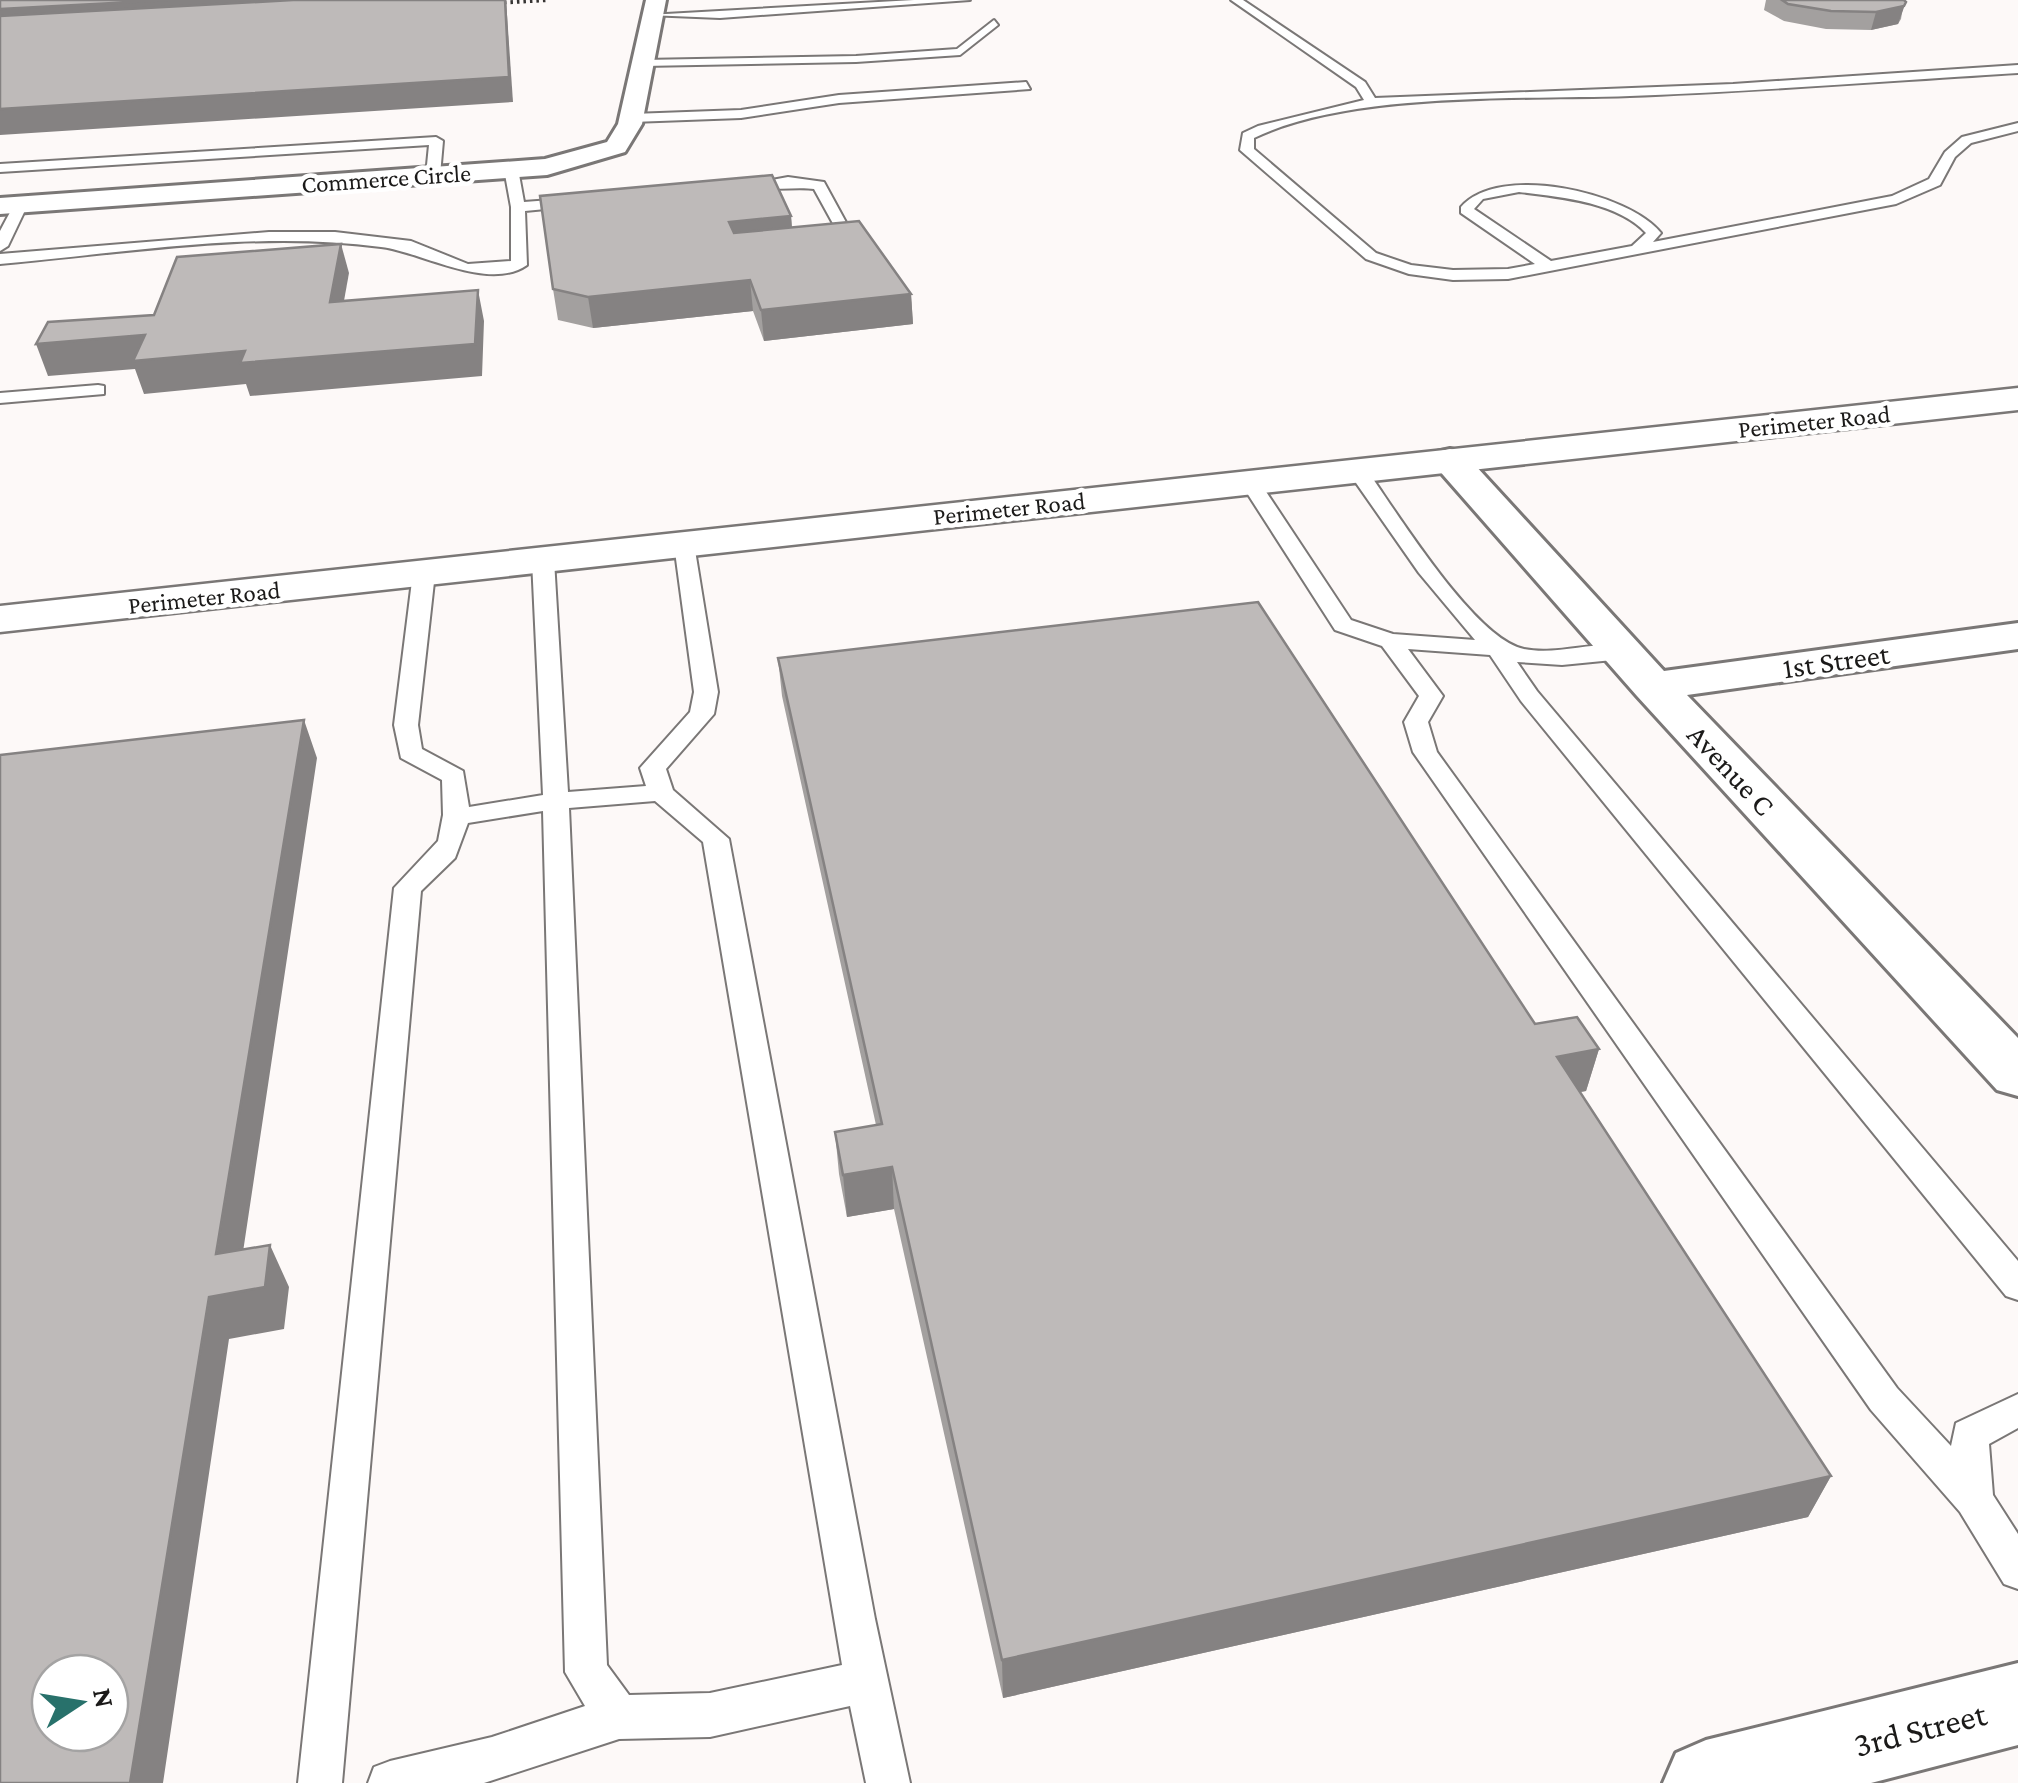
<svg xmlns="http://www.w3.org/2000/svg" width="2018" height="1783" font-family="'Crimson Pro',serif">
<style>
.lines{fill:none;stroke-linecap:round;stroke-linejoin:round}
.lane-casing{stroke:#7a7776;stroke-width:4}
.street-casing{stroke:#7a7776;stroke-width:6}
.secondary-casing{stroke:#7a7776;stroke-width:5}
.lane{fill:#fff;fill-rule:evenodd}
.street{fill:#fff;fill-rule:evenodd}
.secondary{fill:#fff;fill-rule:evenodd}
.rail{stroke:#363433;stroke-width:4;stroke-dasharray:2.5 4;stroke-linecap:butt}
.wall{fill:#a3a09f}
.shaded-wall{fill:#858282}
.building{fill:#bebab9;stroke:#858282;stroke-width:2.5;fill-rule:evenodd}
.labels{text-anchor:middle;stroke-width:9;stroke-linejoin:round;paint-order:stroke}
.far-street-label{font-size:25px;fill:#1b1a19;stroke:#fff}
.street-label{font-size:30px;fill:#1b1a19;stroke:#fff}
.near-street-label{font-size:35px;fill:#1b1a19;stroke:#fff}
</style>
<rect width="100%" height="100%" fill="#fdf9f8"/>
<g class="lines">
<g class="lane-casing">
<g id="lane">
<polygon points="914,0 970,0 720,18 648,15"/>
<path d="M1231,0H1243L1365,82L1375,98L1733,84L2018,65V73C1889,81 1760,91 1630,96C1522,100 1351,91 1254,138V149L1376,253L1411,265L1453,270L1508,269L1535,264L1461,213V207C1499,163 1628,192 1661,233L1653,242L1892,196L1929,179L1945,152L1962,137L2018,123V131L1971,143L1955,157L1940,185L1896,204L1508,279L1453,280L1409,274L1366,259L1240,150L1243,133L1258,126L1364,100L1356,87ZM1519,192C1560,197 1617,202 1646,233L1632,246L1551,261L1474,209L1483,199Z"/>
<polygon points="994,20 998,25 960,55 856,62 643,66 637,63 643,60 856,56 957,49"/>
<polygon points="1026,82 1030,89 839,103 741,118 632,122 626,118 632,114 741,110 839,95"/>
<polygon points="436,137 443,141 440,175 433,179 426,175 429,145 0,172 0,164"/>
<path d="M511,165L518,169L524,202L577,198L584,202L577,206L525,211L527,265C489,292 422,252 381,247C255,230 125,253 0,264V254L269,232H335L411,241L468,264L511,261V207L504,169Z"/>
<path d="M788,177L824,182L848,226L846,229H836L814,189C795,186 743,193 733,187Z"/>
<polygon points="16,201 28,204 8,246 0,251 0,231"/>
<polygon points="98,385 104,386 104,394 0,403 0,393"/>
<path d="M1357,464L1364,466C1395,509 1474,639 1524,649C1559,656 1599,639 1631,647L1634,652L1631,657L1623,659L1562,665L1517,662L1537,691L2018,1261V1300L2006,1296L1521,701L1490,655L1408,649L1443,696L1428,722L1437,752L1897,1388L1951,1446L1956,1423L2018,1394V1428L1989,1444L1993,1495L2018,1534V1589L2004,1584L1960,1512L1871,1410L1413,752L1404,722L1419,696L1382,646L1335,630L1240,482L1250,476L1257,478L1351,620L1393,634L1475,640L1419,573L1347,470Z"/>
<path d="M684,538L694,544L718,692L714,714L666,769L673,790L729,839L875,1619L910,1783H866L850,1706L710,1737L619,1739L484,1783H368L374,1767L390,1761L492,1737L585,1706L565,1672L543,811L468,823L455,858L421,891L342,1783H298L394,888L438,841L443,815L442,780L401,758L394,725L413,573L424,567L435,573L418,725L422,749L463,771L469,807L543,795L532,560L543,554L554,560L568,792L646,786L640,768L690,712L694,692L674,544ZM655,801L703,842L842,1665L710,1693L629,1695L607,1665L569,808Z"/>
</g>
</g>
<g class="street-casing">
<g id="street">
<polygon points="646,0 666,0 642,124 625,152 547,175 0,214 0,198 545,159 607,142 618,124"/>
<polygon points="1450,449 1463,452 1664,671 2018,623 2018,649 1687,695 2018,1038 2018,1096 1997,1090 1637,696 1437,468 1432,460 1437,452"/>
<polygon points="2018,1663 2018,1745 1871,1783 1663,1783 1676,1753 1706,1740"/>
</g>
</g>
<g class="secondary-casing">
<polygon id="secondary" points="2018,388 2018,410 0,632 0,606"/>
</g>
<use href="#lane" class="lane"/>
<use href="#street" class="street"/>
<use href="#secondary" class="secondary"/>
<polyline class="rail" points="478,4 548,0"/>
</g>
<g class="wall">
<polygon points="1766,0 1904,0 1901,19 1898,24 1871,30 1826,29 1784,21 1764,10"/>
<polygon points="791,216 792,227 911,294 913,324 764,341 753,311 593,328 558,320 553,289"/>
<polygon points="778,658 1535,1024 1599,1049 1586,1091 1580,1092 1831,1476 1808,1517 1003,1698 894,1209 847,1217 839,1174 835,1132 876,1125 782,696"/>
</g>
<g class="shaded-wall">
<polygon points="170,0 502,0 0,27 0,9"/>
<polygon points="506,0 513,102 0,135 0,109"/>
<polygon points="1906,2 1898,24 1871,30 1876,12"/>
<polygon points="791,216 793,244 732,251 729,222"/>
<polygon points="341,244 349,273 338,334 330,302"/>
<polygon points="750,280 753,311 593,328 588,297"/>
<polygon points="478,290 484,321 482,376 250,396 246,384 144,394 135,369 48,376 36,344"/>
<polygon points="911,294 913,324 764,341 761,310"/>
<polygon points="304,720 317,758 237,1292 270,1245 289,1287 284,1329 229,1339 163,1783 130,1783"/>
<polygon points="1599,1049 1586,1091 1545,1098 1557,1057"/>
<polygon points="892,1167 894,1209 847,1217 843,1175"/>
<polygon points="1831,1476 1808,1517 1003,1698 1002,1660"/>
</g>
<g class="building">
<polygon points="0,0 170,0 0,9"/>
<polygon points="293,0 505,0 509,77 0,109 0,16"/>
<polygon points="1782,0 1904,0 1906,2 1904,6 1876,12 1831,11 1788,4"/>
<polygon points="772,175 791,216 729,222 734,233 859,221 911,294 761,310 750,280 588,297 553,289 540,196"/>
<polygon points="341,244 330,302 478,290 475,344 240,363 245,351 133,361 145,335 36,344 48,322 154,315 177,257"/>
<polygon points="1258,602 1535,1024 1577,1017 1599,1049 1557,1057 1831,1476 1002,1660 892,1167 843,1175 835,1132 882,1124 778,658"/>
<path d="M304,720L216,1254L270,1245L265,1287L209,1297L130,1783H0V755ZM50,1673H110V1733H50Z"/>
</g>
<g class="labels">
<g class="far-street-label">
<text transform="translate(386 178) rotate(-4)" y="9">Commerce Circle</text>
<text transform="translate(1814 421) rotate(-6)" y="9">Perimeter Road</text>
<text transform="translate(1009 508) rotate(-6)" y="9">Perimeter Road</text>
<text transform="translate(204 597) rotate(-6)" y="9">Perimeter Road</text>
</g>
<g class="street-label">
<text transform="translate(1836 661) rotate(-8)" y="10">1st Street</text>
<text transform="translate(1731 770) rotate(47)" y="10">Avenue C</text>
</g>
<g class="near-street-label">
<text transform="translate(1920 1729) rotate(-14)" y="12">3rd Street</text>
</g>
</g>
<g transform="translate(80 1703) rotate(78)"><circle r="48" fill="#ffffff" stroke="#a4a3a3" stroke-width="2.5"/>
<path d="M0-8L18 38L0 25L-18 38Z" fill="#28716b"/>
<text y="-15" font-size="28" font-weight="bold" text-anchor="middle" fill="#1b1a19">N</text>
</g>
</svg>
